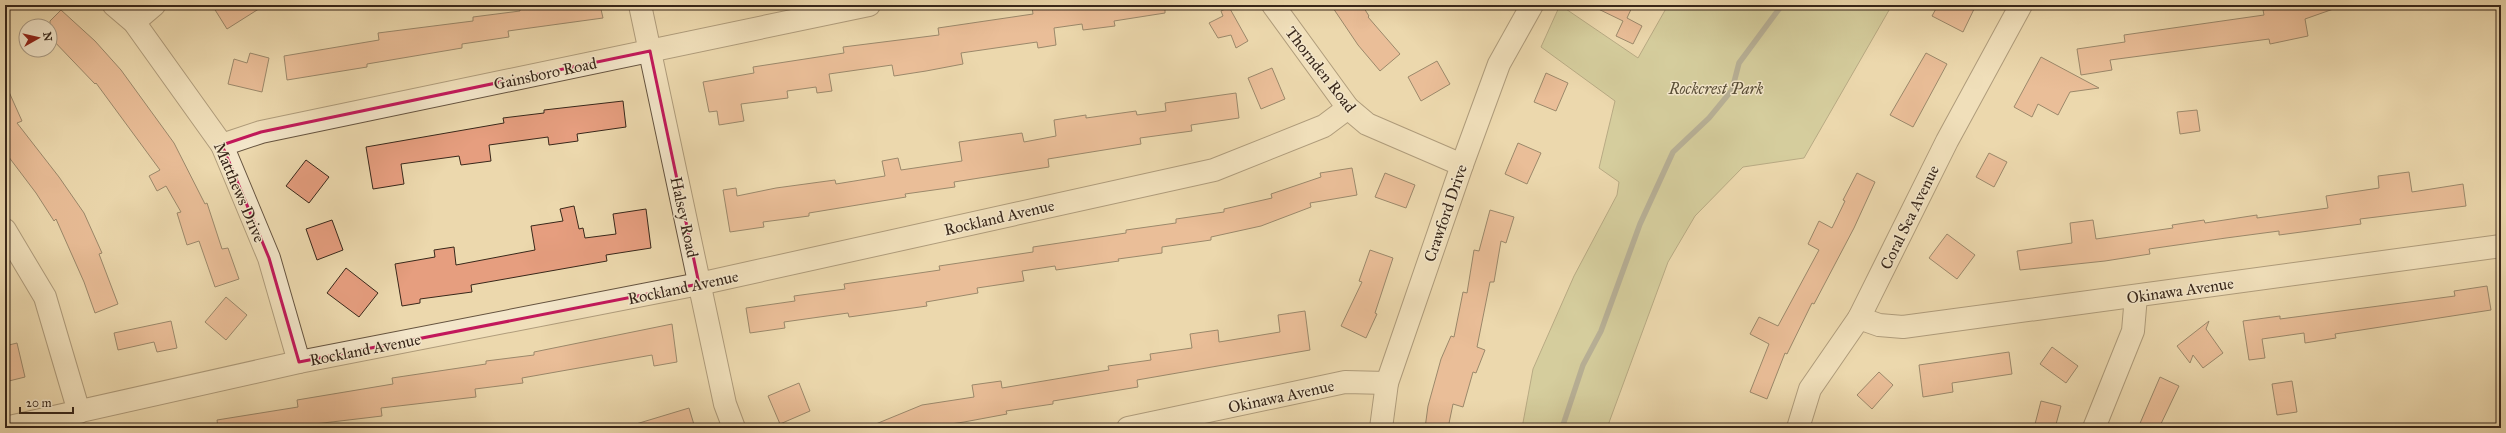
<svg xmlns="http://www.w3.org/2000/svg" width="2506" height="433" font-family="'IM FELL Great Primer',serif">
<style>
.green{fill:#b9be89;stroke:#787252}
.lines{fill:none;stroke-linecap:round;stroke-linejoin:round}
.stream{stroke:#767d78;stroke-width:5.5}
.building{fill:#e69e7f;stroke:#38271a}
.minor-casing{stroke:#65533f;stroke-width:24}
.minor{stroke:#f3e6ca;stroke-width:22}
.marked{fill:none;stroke:#c2185b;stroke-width:3;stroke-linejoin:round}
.labels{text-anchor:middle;stroke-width:3;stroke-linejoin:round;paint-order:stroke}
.street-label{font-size:16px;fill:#38271a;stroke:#f3e6ca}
.park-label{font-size:16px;font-style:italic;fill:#584d36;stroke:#f3e6ca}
</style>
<rect width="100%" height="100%" fill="#ecd8ad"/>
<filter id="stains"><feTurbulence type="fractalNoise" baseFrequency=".005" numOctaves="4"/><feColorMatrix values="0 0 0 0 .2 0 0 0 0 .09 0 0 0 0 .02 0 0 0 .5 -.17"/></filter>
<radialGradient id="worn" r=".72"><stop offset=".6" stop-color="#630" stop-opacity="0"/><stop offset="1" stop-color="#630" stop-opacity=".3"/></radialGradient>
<polygon class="green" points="1560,5 1638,58 1668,5 1892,5 1804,158 1743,167 1695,216 1668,262 1607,428 1522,428 1533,369 1574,276 1617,195 1619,182 1599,168 1615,101 1541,47"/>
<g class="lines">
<polyline class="stream" points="1562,428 1583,365 1601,331 1640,224 1673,152 1709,118 1732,90 1739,63 1782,5"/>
</g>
<g class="building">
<polygon points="212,5 265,5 227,29"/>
<polygon points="520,5 600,5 603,18 508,31 509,37 462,44 462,48 367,64 367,67 287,80 284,56 379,40 378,33 473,21 473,17 520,11"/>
<polygon points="1050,5 1165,5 1165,13 1114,21 1115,26 1083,30 1082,24 1054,28 1056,45 1038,48 1037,42 961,53 963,64 926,71 894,76 892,65 829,74 832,91 817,93 816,87 787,91 788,98 741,104 744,121 719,125 717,111 709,112 703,82 754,73 753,67 844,53 843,47 939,35 938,28 1033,14 1032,7"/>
<polygon points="1331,5 1362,5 1369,16 1368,17 1400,54 1380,71 1358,45"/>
<polygon points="1590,5 1633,5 1627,18 1642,26 1633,44 1616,36 1623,21"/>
<polygon points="1938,5 1976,5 1963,32 1932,16"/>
<polygon points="2290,5 2339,5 2339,7 2305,19 2308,36 2270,44 2269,39 2110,60 2112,70 2081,75 2077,49 2125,42 2124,35 2264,15 2263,10"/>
<polygon points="1229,7 1248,41 1236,48 1231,35 1218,38 1209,23 1223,16 1221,11"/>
<polygon points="61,10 95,41 121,70 174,143 205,204 207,203 222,249 228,248 239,279 215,287 199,241 187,245 177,213 181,212 166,186 157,191 149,176 160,170 96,83 95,84 50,37 50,21"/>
<polygon points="250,53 269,58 262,92 228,84 234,59 247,63"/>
<polygon points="1926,53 1947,64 1913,127 1890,115"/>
<polygon points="2041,57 2099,88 2070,92 2058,115 2038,104 2032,117 2014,107"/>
<polygon points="1437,61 1450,84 1421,101 1408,77"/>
<polygon points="1272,68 1285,99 1261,109 1248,78"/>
<polygon points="1546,73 1568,83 1556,111 1534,102"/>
<polygon points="5,83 22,121 17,123 59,177 84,213 102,253 99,254 118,304 95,313 84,282 56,219 54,221 36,193 5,152"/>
<polygon points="1236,93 1239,118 1191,125 1192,131 1140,138 1141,144 1048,159 1049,167 954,182 955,187 905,194 906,197 809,213 809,216 763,222 764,227 730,232 723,190 736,188 737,196 776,188 835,180 836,184 885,176 882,161 898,158 901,170 962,161 959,142 1022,133 1024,142 1056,136 1054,120 1086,115 1086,118 1136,111 1137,115 1166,111 1165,103"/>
<polygon points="623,101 626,127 577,134 578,141 549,145 548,137 489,145 491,161 461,165 459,156 401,164 404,184 373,189 366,147 504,123 503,118 544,113 544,110"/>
<polygon points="2197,110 2200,131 2180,134 2177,112"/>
<polygon points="1518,143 1541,153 1527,184 1505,174"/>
<polygon points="1989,153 2007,162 1994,187 1976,177"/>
<polygon points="306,160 329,177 309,203 286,186"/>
<polygon points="1352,168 1357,195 1310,203 1311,207 1261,226 1211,237 1211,240 1162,247 1162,253 1118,259 1119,261 1056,270 1055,266 1022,271 1024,281 977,288 978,293 926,302 927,306 849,317 848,313 784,322 785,328 750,333 746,308 795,301 794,296 845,289 844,284 940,270 939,266 1033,252 1033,247 1126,233 1126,230 1176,223 1176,219 1224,212 1224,209 1272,198 1271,194 1321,177 1320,173"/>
<polygon points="2409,172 2412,192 2463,184 2466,206 2360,219 2361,224 2279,235 2279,231 2226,238 2149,249 2150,254 2105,261 2020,270 2017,251 2072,243 2070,223 2093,220 2096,239 2173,228 2172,225 2204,220 2205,223 2257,215 2257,218 2328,208 2326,196 2379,188 2378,176"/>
<polygon points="1385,173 1415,185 1406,208 1375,197"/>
<polygon points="1857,173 1875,182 1854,228 1814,304 1812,303 1787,354 1785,353 1767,399 1750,392 1769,344 1750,334 1759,317 1778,326 1819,250 1808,244 1819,221 1832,228 1845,201 1843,200"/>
<polygon points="574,206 579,229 583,228 585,238 616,234 613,214 646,209 651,248 606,255 607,261 471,285 472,292 420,299 420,303 402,306 395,264 435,257 434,250 454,247 456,265 535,250 531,226 563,221 560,209"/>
<polygon points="1490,210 1514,217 1506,243 1501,241 1494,282 1490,282 1477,347 1485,350 1476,373 1473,372 1463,407 1453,404 1448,428 1425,428 1428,406 1441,359 1451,336 1454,337 1463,292 1467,293 1474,250 1479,251"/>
<polygon points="332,220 343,250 317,260 306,229"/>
<polygon points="1947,234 1975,255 1957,279 1929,258"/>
<polygon points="1370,250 1393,258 1375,313 1377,314 1366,338 1341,326 1362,282 1359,281"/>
<polygon points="346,268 378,293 359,317 327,293"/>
<polygon points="2487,286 2491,310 2335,334 2336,338 2305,343 2304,333 2262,339 2265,358 2249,360 2243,321 2280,316 2280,319 2455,296 2454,291"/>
<polygon points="226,297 247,315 226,340 205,322"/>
<polygon points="1305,311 1310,350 1137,380 1138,387 1053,401 1053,404 1006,411 1007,414 964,422 924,428 866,428 922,405 974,397 972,385 1001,381 1002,388 1109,370 1108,366 1151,360 1150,354 1192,348 1190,334 1218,330 1219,342 1280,332 1278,315"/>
<polygon points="171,321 177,348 157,352 154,342 118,350 114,333"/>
<polygon points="2209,321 2206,329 2223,353 2203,368 2193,355 2190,363 2177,346"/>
<polygon points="672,324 677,362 654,366 652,355 522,378 523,383 475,389 476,397 381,408 382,416 281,428 218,428 217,420 298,407 297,400 393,384 392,378 486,364 486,361 534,355 534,352"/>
<polygon points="17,343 25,377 5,382 5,346"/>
<polygon points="2052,347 2078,366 2066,383 2040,364"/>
<polygon points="2009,352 2012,374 1952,383 1953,392 1923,397 1919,365"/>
<polygon points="1879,372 1893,385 1872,409 1857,395"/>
<polygon points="2160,377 2179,386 2159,428 2138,428"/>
<polygon points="2292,381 2297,412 2277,415 2272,384"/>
<polygon points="799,383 810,411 780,424 768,396"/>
<polygon points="2041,401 2061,406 2055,428 2034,428"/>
<polygon points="689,408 695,428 636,428 636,424"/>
</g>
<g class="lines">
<g class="minor-casing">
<g id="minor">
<polyline points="114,5 134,22 222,145 269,258 299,362"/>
<polyline points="640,5 725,404 734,428"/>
<polyline points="1273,5 1348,108 1367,124 1462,165"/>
<polyline points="134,22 154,5"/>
<polyline points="222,145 261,132 869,5"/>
<polyline points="5,230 45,297 79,412"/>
<polyline points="1859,318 1879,325 1903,327 2501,246"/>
<polyline points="5,428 299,362 699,284 1214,170 1324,126 1348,108"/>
<polyline points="1128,428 1345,382 1387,383"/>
<polyline points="1381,428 1387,383 1462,165 1499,64 1532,5"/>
<polyline points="1798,428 1810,389 1859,318 1947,141 2021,5"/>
<polyline points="2094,428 2133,331 2136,296"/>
</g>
</g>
<use href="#minor" class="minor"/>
</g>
<path d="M0 0H2506V433H0ZM650,51L699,284L299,362L269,258L222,145L261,132Z" fill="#ecd8ad" fill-opacity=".55" fill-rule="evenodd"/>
<path class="marked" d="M650,51L699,284L299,362L269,258L222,145L261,132Z"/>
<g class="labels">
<g class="street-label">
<text transform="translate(1321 69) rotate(52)" y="6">Thornden Road</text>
<text transform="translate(545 73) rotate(-12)" y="6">Gainsboro Road</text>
<text transform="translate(240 192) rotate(67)" y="6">Matthews Drive</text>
<text transform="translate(1445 213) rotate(-71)" y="6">Crawford Drive</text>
<text transform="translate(685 217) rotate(78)" y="6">Halsey Road</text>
<text transform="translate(999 217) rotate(-13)" y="6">Rockland Avenue</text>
<text transform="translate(1909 217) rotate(-64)" y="6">Coral Sea Avenue</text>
<text transform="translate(683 287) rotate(-12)" y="6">Rockland Avenue</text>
<text transform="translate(2180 290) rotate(-8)" y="6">Okinawa Avenue</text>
<text transform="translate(365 349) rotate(-11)" y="6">Rockland Avenue</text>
<text transform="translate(1281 396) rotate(-12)" y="6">Okinawa Avenue</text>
</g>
<g class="park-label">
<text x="1716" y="94">Rockcrest Park</text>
</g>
</g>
<rect width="2506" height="433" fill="none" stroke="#ecd8ad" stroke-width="20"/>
<rect x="6" y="6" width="2494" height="421" fill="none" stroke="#38271a" stroke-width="2"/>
<rect x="10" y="10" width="2486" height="413" fill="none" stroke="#38271a"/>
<g transform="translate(38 38) rotate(82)"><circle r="19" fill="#f3e6ca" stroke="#a89a84"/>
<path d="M0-3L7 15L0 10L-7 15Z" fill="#8f2418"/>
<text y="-6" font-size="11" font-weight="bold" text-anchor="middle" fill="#38271a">N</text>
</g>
<path d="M20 407v6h53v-6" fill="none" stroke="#38271a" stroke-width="2"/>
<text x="26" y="407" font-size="12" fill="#38271a" stroke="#f3e6ca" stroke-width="3" paint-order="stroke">20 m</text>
<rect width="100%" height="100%" filter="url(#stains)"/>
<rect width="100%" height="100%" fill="url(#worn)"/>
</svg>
